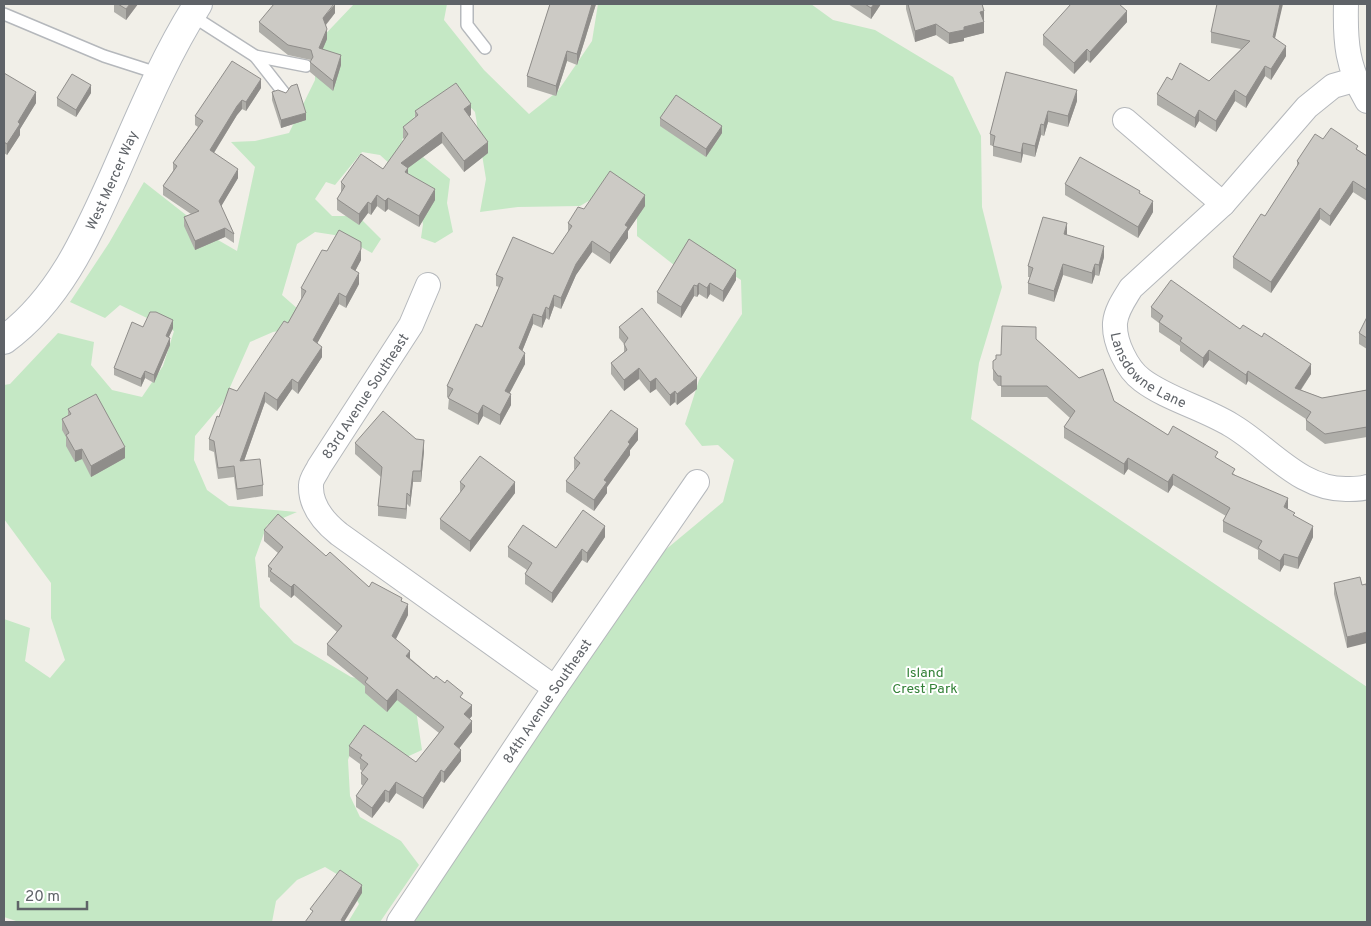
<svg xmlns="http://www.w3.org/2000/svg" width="1371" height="926" font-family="Overpass,sans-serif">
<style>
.green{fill:#c5e8c5}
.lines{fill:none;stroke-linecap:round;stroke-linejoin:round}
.lane-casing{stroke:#b5b8bc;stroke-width:14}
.street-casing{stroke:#b5b8bc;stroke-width:26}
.secondary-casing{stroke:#b6babf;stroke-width:30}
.lane{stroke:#fff;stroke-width:11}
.street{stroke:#fff;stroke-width:24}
.secondary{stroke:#fff;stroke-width:28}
.wall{fill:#afaea9}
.shaded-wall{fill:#8f8d8a}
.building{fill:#cccac5;stroke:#8f8d8a}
.labels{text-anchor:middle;stroke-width:4;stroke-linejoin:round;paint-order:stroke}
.street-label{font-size:14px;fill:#5f6368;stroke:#fff}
.park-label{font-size:14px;fill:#348238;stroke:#fff}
</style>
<rect width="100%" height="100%" fill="#f1efe8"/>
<polygon class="green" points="354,4 447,4 444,20 484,70 529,114 558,91 592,41 598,4 811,4 833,20 875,30 953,77 981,136 982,207 1002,287 979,363 971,419 1367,687 1367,922 412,922 658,556 723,502 734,460 718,445 702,446 685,424 699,380 742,314 741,280 691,248 674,265 637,236 637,211 609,189 580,206 518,207 480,212 486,179 475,112 459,95 438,97 414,117 402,140 450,179 447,203 453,232 435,243 421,238 423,224 414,186 380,155 362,152 335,185 326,182 315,199 332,216 358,216 381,239 372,253 341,236 315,232 297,244 282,295 307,317 299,327 273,332 250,342 223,403 195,436 194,460 207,490 229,506 297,512 267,525 255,558 260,607 294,643 351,677 426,692 416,710 422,750 400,760 381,754 356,736 348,760 350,796 360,817 401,841 419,865 380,922 348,922 359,904 345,879 325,867 297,880 276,901 272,922 19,922 4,917 4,619 30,628 25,661 50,678 65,660 51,618 51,583 4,519 4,385 10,384 58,333 94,342 91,365 112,390 142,397 163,366 174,331 120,305 105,318 70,302 109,243 144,182 218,240 237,251 255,167 231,142 255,141 289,133 315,80 315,45"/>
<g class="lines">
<g class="lane-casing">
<g id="lane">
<polyline points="467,4 467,25 485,48"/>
<polyline points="4,14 104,56 160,74"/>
<polyline points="191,15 255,56 306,66"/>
<polyline points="255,56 284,93"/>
</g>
</g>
<g class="street-casing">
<g id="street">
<path d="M1346,4C1345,43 1347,67 1367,101"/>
<path id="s1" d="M1354,80L1333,86L1307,107L1223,204L1131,288C1125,298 1116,310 1115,323C1114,342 1127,369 1142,380C1167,399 1203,408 1231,425C1269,447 1300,491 1349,489C1355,489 1362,489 1367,487"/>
<polyline points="1125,120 1223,204"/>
<path d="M428,285L411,325L319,467C317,472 311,479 311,485C310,506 324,522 339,534L555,688"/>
<path id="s2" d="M399,922L555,688L697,482"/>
</g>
</g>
<g class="secondary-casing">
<g id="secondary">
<path id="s3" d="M4,340C59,300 86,238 113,178C139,119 163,59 198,4"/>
</g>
</g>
<use href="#lane" class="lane"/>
<use href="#street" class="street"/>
<use href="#secondary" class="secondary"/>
</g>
<g class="wall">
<polygon points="114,4 138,4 126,20 114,12"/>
<polygon points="550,4 596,4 577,65 567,61 556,96 527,87 527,76"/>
<polygon points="848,4 881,4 871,19"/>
<polygon points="906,4 982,4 984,11 984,33 964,38 964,41 949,44 936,35 915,42 906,9"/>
<polygon points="335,13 326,25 327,39 322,50 341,65 333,91 310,72 310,62 311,60 288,55 259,32 259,22"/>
<polygon points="1127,22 1090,63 1087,60 1074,74 1043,45 1043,35"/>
<polygon points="1211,32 1275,38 1286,56 1271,80 1265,76 1246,108 1235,101 1216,132 1199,121 1195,128 1157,105 1157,94 1172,80 1209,81 1241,49 1211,43"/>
<polygon points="1006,72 1077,101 1068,127 1048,122 1044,136 1041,135 1035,157 1023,154 1021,163 993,156 993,146 990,145 990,134"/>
<polygon points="4,73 36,103 20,129 20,135 7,155 4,153"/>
<polygon points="261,88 246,111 242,109 237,115 214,153 238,178 221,206 234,234 234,243 225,237 195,250 184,226 184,217 191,214 163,195 163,186 173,171 173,163 198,127 195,125 195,116"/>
<polygon points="272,92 306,120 281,128 272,100"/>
<polygon points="91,93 76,117 57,106 57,98"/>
<polygon points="415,111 471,115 469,116 488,153 464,172 442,143 408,168 408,174 435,200 419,227 388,209 385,212 377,206 371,215 368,213 359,225 337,210 337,199 341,193 341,182 383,169 405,140 403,138 403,127 415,118"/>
<polygon points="660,118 722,133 706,157 660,126"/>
<polygon points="1323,139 1358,150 1367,156 1367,201 1353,192 1330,226 1320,219 1271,293 1233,268 1233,257 1265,216 1297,167 1297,161"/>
<polygon points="1065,184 1140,194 1153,212 1138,238 1065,195"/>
<polygon points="645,206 628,231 628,238 610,264 592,252 576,275 561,309 554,306 549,320 546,318 542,328 533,324 522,351 525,364 509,393 511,405 500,425 483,416 478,425 448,409 449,398 447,397 447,386 482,327 499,287 496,286 496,275 553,254 568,233 568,223 584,209"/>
<polygon points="1066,235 1104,257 1099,276 1095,275 1092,284 1063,275 1054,302 1028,294 1028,283 1030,277 1028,277 1028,266"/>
<polygon points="689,239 736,280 723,302 710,294 707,299 699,294 697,297 694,296 681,318 657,303 657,292"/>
<polygon points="361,260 355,271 359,284 346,308 339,304 317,343 322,357 298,394 292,389 277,411 265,402 244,461 263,485 263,496 237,500 234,477 218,479 214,452 209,450 209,439 219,417 237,391 288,323 301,299 301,288"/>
<polygon points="1151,307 1240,329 1311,374 1301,390 1322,398 1367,390 1367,437 1325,444 1306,430 1306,419 1248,381 1246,385 1209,360 1203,368 1180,351 1180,346 1159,332 1159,323 1151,317"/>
<polygon points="1367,317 1367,349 1359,344 1359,333"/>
<polygon points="143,327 173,328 169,337 170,345 154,383 145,378 141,387 114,375 114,368"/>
<polygon points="619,327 697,389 677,405 675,402 670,406 656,389 650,393 639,379 624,391 611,374 611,363 624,352 624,344 619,338"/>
<polygon points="1036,339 1079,378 1114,401 1168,435 1218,459 1235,475 1288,509 1313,537 1298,569 1284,565 1280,572 1258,559 1258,550 1223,532 1223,521 1226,516 1173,485 1168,493 1128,469 1124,475 1064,438 1064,427 1070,418 1047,397 1001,397 1001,386 998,386 993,380 993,361 1001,355"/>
<polygon points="68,409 125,458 91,477 82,459 75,462 66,446 66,437 62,430 62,419 68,415"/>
<polygon points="638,440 630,450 630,455 607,487 607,493 594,511 566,492 566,481 575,470 574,469 574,458"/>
<polygon points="355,443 424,451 421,482 413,482 410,507 407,504 406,519 378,516 378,506 381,477 355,454"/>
<polygon points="460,482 515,493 470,552 440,529 440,519 460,493"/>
<polygon points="264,530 326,556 369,587 402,601 408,615 395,639 410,658 434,679 463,699 472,716 469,719 472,732 459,748 461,761 444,783 441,781 423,809 396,793 389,803 385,801 372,818 356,807 356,796 363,786 361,784 361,773 363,772 360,769 360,764 349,756 349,746 416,762 439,733 397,700 387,712 365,693 365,686 327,655 327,644 337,632 294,595 291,598 270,581 270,578 268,577 268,566 278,553 264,541"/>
<polygon points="605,537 587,563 582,560 552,603 525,584 525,574 527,570 508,557 508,547 556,548"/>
<polygon points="1334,583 1362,585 1347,648 1334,594"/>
</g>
<g class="shaded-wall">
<polygon points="130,4 138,4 126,20 126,9"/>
<polygon points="335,4 335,13 323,28 323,18"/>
<polygon points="592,4 596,4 577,65 577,54"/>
<polygon points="874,4 881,4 871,19 871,8"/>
<polygon points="1280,4 1283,4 1273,47 1273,37"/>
<polygon points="984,11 984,33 964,38 964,41 949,44 949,33 964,27 980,12"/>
<polygon points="1127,11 1127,22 1090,63 1090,52"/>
<polygon points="936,24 936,35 915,42 915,31"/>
<polygon points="327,29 327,39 319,58 319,48"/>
<polygon points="1286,46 1286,56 1271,80 1271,69"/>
<polygon points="1087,49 1087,60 1074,74 1074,63"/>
<polygon points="567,51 567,61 556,96 556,86"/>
<polygon points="341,55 341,65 333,91 333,81"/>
<polygon points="1265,66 1265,76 1246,108 1246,97"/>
<polygon points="261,79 261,88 246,111 246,102"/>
<polygon points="91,85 91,93 76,117 76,110"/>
<polygon points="1077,90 1077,101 1068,127 1068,116"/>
<polygon points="1235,90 1235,101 1216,132 1216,121"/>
<polygon points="36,92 36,103 20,129 20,135 7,155 7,144 18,122"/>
<polygon points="242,100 242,109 237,115 210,159 210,150 237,106"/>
<polygon points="471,104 471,115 464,120 464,109"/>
<polygon points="1199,110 1199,121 1195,128 1195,118"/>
<polygon points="1048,111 1048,122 1044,136 1044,125"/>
<polygon points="306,113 306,120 281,128 281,120"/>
<polygon points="1041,124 1041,135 1035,157 1035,146"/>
<polygon points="722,126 722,133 706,157 706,149"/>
<polygon points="442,132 442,143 408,168 408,179 401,163"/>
<polygon points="488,142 488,153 464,172 464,161"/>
<polygon points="1023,143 1023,154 1021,163 1021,153"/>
<polygon points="238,169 238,178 219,210 219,201"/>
<polygon points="1353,181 1353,192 1330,226 1330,216"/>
<polygon points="435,189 435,200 419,227 419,216"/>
<polygon points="377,195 377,206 371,215 371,204"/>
<polygon points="645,195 645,206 628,231 628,238 610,264 610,253 625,225"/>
<polygon points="388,198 388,209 385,212 385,201"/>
<polygon points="1153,201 1153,212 1138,238 1138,227"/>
<polygon points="368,202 368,213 359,225 359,214"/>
<polygon points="1320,208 1320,219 1271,293 1271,282"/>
<polygon points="1067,223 1067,234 1064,245 1064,234"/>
<polygon points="225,228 225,237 195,250 195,241"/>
<polygon points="592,241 592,252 576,275 561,309 561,298 576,264"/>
<polygon points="1104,246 1104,257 1099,276 1099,265"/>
<polygon points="361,249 361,260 351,279 351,268"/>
<polygon points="1063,264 1063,275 1054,302 1054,291"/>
<polygon points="1095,264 1095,275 1092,284 1092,273"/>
<polygon points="736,270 736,280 723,302 723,291"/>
<polygon points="359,273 359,284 346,308 346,297"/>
<polygon points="699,283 699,294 697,297 697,286"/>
<polygon points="710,283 710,294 707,299 707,288"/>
<polygon points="694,285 694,296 681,318 681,307"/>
<polygon points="339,293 339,304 313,351 313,340"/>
<polygon points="554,295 554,306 549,320 549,309"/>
<polygon points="546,307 546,318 542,328 542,317"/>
<polygon points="533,314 533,324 519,359 519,348"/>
<polygon points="173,320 173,328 166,343 166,336"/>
<polygon points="170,338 170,345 154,383 154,375"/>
<polygon points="322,347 322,357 298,394 298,383"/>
<polygon points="1209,350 1209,360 1203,368 1203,358"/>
<polygon points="525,353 525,364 505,402 505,391"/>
<polygon points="1311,364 1311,374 1295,398 1295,388"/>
<polygon points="639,368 639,379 624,391 624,380"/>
<polygon points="145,371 145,378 141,387 141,379"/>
<polygon points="1248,371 1248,381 1246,385 1246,375"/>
<polygon points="656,378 656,389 650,393 650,382"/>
<polygon points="697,378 697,389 677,405 677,394"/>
<polygon points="292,379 292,389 277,411 277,400"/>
<polygon points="675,391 675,402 670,406 670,395"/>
<polygon points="265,392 265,402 240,472 240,461"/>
<polygon points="511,394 511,405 500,425 500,415"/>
<polygon points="483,405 483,416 478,425 478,414"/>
<polygon points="638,429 638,440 630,450 630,455 607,487 607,493 594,511 594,500 604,480 628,442"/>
<polygon points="424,440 424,451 421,482 421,471"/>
<polygon points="125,447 125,458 91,477 91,466"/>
<polygon points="82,449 82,459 75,462 75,451"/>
<polygon points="1128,458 1128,469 1124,475 1124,464"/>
<polygon points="413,471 413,482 410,507 410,496"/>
<polygon points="1173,474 1173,485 1168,493 1168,482"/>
<polygon points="515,482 515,493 470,552 470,541"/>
<polygon points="407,493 407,504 406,519 406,509"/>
<polygon points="1288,498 1288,509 1284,507"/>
<polygon points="605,526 605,537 587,563 587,553"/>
<polygon points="1313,526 1313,537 1298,569 1298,558"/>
<polygon points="582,549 582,560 552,603 552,593"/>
<polygon points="1284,554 1284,565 1280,572 1280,561"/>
<polygon points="294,584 294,595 291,598 291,587"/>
<polygon points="408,604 408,615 392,647 392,636"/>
<polygon points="1367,632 1367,643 1347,648 1347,637"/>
<polygon points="410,651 410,662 406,656"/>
<polygon points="397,689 397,700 387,712 387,701"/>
<polygon points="472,705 472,716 464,725 464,714"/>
<polygon points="472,721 472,732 454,755 454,744"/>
<polygon points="461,750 461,761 444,783 444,772"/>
<polygon points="441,770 441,781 423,809 423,798"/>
<polygon points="396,782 396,793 389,803 389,792"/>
<polygon points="385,790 385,801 372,818 372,808"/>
<polygon points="362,885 362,893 344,922 341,922 341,920"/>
</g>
<g class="building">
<polygon points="118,4 130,4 126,9"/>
<polygon points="274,4 334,4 323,18 327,29 319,48 341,55 333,81 310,62 313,57 311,50 288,45 259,22"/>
<polygon points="550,4 592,4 577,54 567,51 556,86 527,76"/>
<polygon points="865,4 874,4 871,8"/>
<polygon points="908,4 982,4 984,11 980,12 984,22 964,27 964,30 949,33 936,24 915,31"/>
<polygon points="1071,4 1119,4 1127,11 1090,52 1087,49 1074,63 1043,35"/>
<polygon points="1217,4 1280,4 1273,37 1286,46 1271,69 1265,66 1246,97 1235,90 1216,121 1199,110 1195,118 1157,94 1167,77 1172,80 1180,63 1209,81 1250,41 1211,32"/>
<polygon points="232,61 261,79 246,102 242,100 237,106 210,150 238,169 219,201 234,234 225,228 195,241 184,217 199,211 163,186 177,166 173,163 203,121 195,116"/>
<polygon points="1006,72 1077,90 1068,116 1048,111 1044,125 1041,124 1035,146 1023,143 1021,153 993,146 995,136 990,134"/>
<polygon points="4,73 36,92 18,122 20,124 7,144 4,142"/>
<polygon points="72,74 91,85 76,110 57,98"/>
<polygon points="456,83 471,104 464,109 488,142 464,161 442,132 401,163 408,168 405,172 435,189 419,216 388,198 385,201 377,195 371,204 368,202 359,214 337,199 345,186 341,182 361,154 383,169 408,134 403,127 418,115 415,111"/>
<polygon points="297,84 306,113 281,120 272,92 278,90 286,93 291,86"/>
<polygon points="676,95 722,126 706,149 660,118"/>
<polygon points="1331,128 1358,146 1356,149 1367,156 1367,190 1353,181 1330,216 1320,208 1271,282 1233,257 1261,214 1265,216 1299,163 1297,161 1315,134 1323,139"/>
<polygon points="1080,157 1140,191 1139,193 1153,201 1138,227 1065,184"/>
<polygon points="610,171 645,195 625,225 628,227 610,253 592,241 576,264 561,298 554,295 549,309 546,307 542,317 533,314 519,348 525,353 505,391 511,394 500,415 483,405 478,414 448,398 453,389 447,386 476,324 482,327 503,278 496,275 513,237 553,254 572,226 568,223 578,207 584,209"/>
<polygon points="1043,217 1067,223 1064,234 1104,246 1099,265 1095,264 1092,273 1063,264 1054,291 1028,283 1033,268 1028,266"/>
<polygon points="339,230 361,242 361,249 351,268 359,273 346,297 339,293 313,340 322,347 298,383 292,379 277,400 265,392 240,461 260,459 263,485 237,489 234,466 218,468 214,441 209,439 217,416 219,417 229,388 237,391 284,321 288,323 306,291 301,288 322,250 327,251"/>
<polygon points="689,239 736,270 723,291 710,283 707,288 699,283 697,286 694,285 681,307 657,292"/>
<polygon points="1171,280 1240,329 1243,325 1262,337 1264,333 1311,364 1295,388 1322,398 1367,390 1367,427 1325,434 1306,420 1311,412 1248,371 1246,375 1209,350 1203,358 1180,341 1182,338 1159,322 1163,316 1151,307"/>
<polygon points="642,308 697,378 677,394 675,391 670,395 656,378 650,382 639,368 624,380 611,363 627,350 624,344 628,338 619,327"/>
<polygon points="150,312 156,312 173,320 166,336 170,338 154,375 145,371 141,379 114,368 132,322 143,327"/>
<polygon points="1367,317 1367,338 1359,333"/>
<polygon points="1002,326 1036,327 1036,339 1079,378 1103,369 1114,401 1168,435 1173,426 1218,452 1215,457 1235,469 1232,474 1288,498 1284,507 1295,513 1293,515 1313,526 1298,558 1284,554 1280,561 1258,548 1262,541 1223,521 1230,508 1173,474 1168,482 1128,458 1124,464 1064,427 1075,411 1047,386 1001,386 1001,376 998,376 993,369 993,361 996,359 996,355 1001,355"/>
<polygon points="96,394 125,447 91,466 82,449 75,451 66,435 69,433 62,419 71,414 68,409"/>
<polygon points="611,410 638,429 628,442 630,444 604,480 607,482 594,500 566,481 580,463 574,458"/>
<polygon points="383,411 416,439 424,440 421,471 413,471 410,496 407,493 406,509 378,506 382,467 355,443"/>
<polygon points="480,456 515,482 470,541 440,519 465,486 460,482"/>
<polygon points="583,510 605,526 587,553 582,549 552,593 525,574 532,563 508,547 523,525 556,548"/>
<polygon points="278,514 326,556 330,552 369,587 372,582 402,598 401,601 408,604 392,636 410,651 406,656 434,679 436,676 445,683 447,680 463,693 460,697 472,705 464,714 472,721 454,744 461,750 444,772 441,770 423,798 396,782 389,792 385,790 372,808 356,796 368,779 361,773 368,764 360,758 362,755 349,746 364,725 416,762 444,727 397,689 387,701 365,682 368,678 327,644 342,626 294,584 291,587 270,571 272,569 268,566 283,547 264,530"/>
<polygon points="1360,577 1362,585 1366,584 1367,589 1367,632 1347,637 1334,583"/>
<polygon points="340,870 362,885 341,920 343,921 342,922 305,922 313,911 310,909"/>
</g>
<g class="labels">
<g class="street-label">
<text dy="5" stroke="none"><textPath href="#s3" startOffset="195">West Mercer Way</textPath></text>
<text dy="5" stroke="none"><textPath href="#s1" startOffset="409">Lansdowne Lane</textPath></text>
<text transform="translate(365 396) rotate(-57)" y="5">83rd Avenue Southeast</text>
<text dy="5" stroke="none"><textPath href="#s2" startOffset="266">84th Avenue Southeast</textPath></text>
</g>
<g class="park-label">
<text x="925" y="677">Island<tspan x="925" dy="16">Crest Park</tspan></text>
</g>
</g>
<rect width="1371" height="926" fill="none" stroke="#5f6368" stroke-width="10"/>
<path d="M18 901v8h69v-8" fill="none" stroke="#5f6368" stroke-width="2.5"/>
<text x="25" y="901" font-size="15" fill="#5f6368" stroke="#ffffff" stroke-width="4" paint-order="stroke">20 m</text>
</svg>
